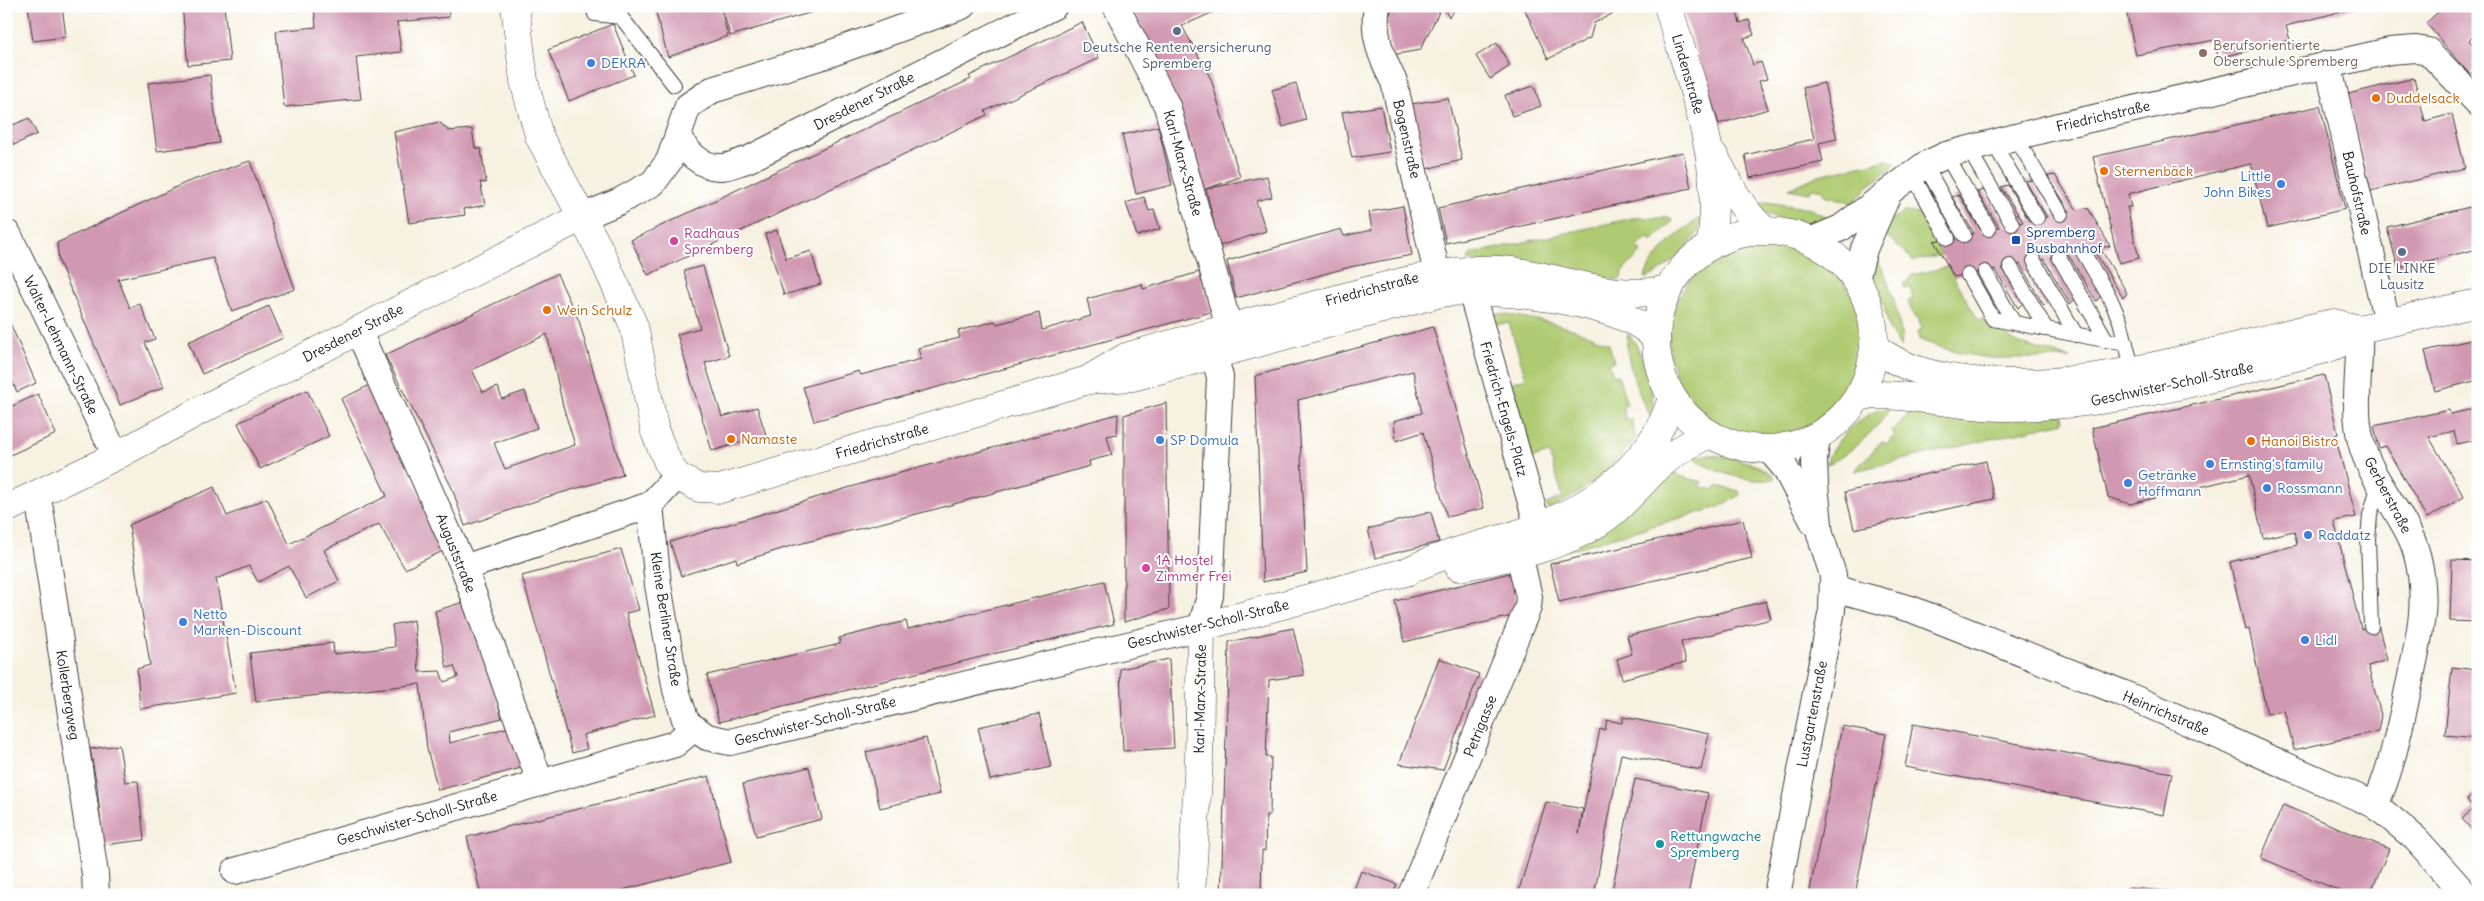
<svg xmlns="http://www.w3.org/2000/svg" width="2484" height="901" font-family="Delius,sans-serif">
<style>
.green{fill:#afcb71;stroke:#667446}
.building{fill:#d198b2;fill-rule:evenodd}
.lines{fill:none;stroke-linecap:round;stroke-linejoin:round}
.lane-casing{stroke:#3d3c3a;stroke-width:16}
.street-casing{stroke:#3d3c3a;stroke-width:28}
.secondary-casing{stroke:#3d3c3a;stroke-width:29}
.primary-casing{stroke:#3d3c3a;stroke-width:29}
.lane{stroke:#fff;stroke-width:14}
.street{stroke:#fff;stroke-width:26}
.secondary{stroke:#fff;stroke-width:28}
.primary{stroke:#fff;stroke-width:28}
.service-dot{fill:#5c6f8a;stroke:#fff;stroke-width:2}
.education-dot{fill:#8d6e63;stroke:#fff;stroke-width:2}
.shop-dot{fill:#3f7fe0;stroke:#fff;stroke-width:2}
.food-dot{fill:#e8710a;stroke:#fff;stroke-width:2}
.transit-dot{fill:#1a4fb4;stroke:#fff;stroke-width:2}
.hotel-dot{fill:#d1479c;stroke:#fff;stroke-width:2}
.culture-dot{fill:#0f9aa8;stroke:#fff;stroke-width:2}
.labels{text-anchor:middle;stroke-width:4;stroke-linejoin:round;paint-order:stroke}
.education-label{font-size:14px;fill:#785e54;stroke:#fff;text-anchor:start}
.service-label{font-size:14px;fill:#4e5e75;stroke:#fff}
.shop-label{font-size:14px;fill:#366cbe;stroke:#fff;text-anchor:start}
.street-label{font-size:14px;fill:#1c1c1c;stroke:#fff}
.food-label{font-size:14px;fill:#c56008;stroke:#fff;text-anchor:start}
.transit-label{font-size:14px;fill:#164399;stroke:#fff;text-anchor:start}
.hotel-label{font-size:14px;fill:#b23c85;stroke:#fff;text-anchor:start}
.culture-label{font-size:14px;fill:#0d838f;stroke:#fff;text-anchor:start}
</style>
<rect width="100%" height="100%" fill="#fff"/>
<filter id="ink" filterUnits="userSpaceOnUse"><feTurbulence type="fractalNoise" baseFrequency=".02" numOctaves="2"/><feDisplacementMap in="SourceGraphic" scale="10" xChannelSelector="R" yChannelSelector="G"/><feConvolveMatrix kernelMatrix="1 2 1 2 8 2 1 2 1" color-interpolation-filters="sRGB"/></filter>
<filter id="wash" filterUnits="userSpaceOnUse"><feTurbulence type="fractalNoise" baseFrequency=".0096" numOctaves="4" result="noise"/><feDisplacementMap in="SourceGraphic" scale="20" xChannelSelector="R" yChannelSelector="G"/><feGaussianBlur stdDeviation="1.12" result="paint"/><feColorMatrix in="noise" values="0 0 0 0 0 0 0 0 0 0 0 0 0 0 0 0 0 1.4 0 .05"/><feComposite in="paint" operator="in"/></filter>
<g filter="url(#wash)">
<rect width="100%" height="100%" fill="#f7f1e1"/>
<g class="green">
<polygon points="1887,160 1897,164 1866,188 1852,204 1847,201 1824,195 1824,190 1811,188 1810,193 1789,189 1819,175"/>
<path d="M1766,202L1811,209L1830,219C1812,226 1768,221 1755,205Z"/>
<polygon points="1904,212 1919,213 1942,255 1914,261 1882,232 1888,221"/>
<polygon points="1633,218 1668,218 1673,221 1652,241 1647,238 1638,247 1642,251 1624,270 1620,280 1468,260 1471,254"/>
<path d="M1701,218C1706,235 1660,276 1645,278C1649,258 1684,227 1701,218Z"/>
<circle cx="1766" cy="340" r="97"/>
<path d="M1875,258C1887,267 1905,333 1901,348L1889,329L1884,306L1874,282L1873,273Z"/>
<polygon points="1948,267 1979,321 1985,317 2003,334 2017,343 2070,358 1990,358 1958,353 1920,340 1918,331 1922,330 1918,317 1914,317 1908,301 1913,299 1910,287 1904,288 1904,285 1912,275"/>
<path d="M1492,313C1533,318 1571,325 1609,344L1614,362L1609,363L1613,375H1618L1627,405L1622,407L1626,420L1631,419L1636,438C1611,468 1584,494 1548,509L1546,504L1563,497L1549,453L1532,458L1511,383L1526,378L1509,323L1495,324Z"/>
<path d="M1628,334C1641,344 1659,402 1651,417C1639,398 1623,356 1628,334Z"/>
<polygon points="1915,407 2063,415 2064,422 1854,471 1882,441 1886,444 1895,435 1892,431"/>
<path d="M1889,408C1886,422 1841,462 1826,464C1833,440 1864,410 1889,408Z"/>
<path d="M1710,455C1731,457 1760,462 1775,478C1761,486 1705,471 1694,457Z"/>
<polygon points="1671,469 1679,476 1702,482 1701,487 1714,490 1716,486 1739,491 1740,495 1719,507 1566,551"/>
</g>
<g id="blocks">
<g class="building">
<polygon points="28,6 62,6 66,37 33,41"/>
<polygon points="182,6 224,6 230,61 188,65"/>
<polygon points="314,6 448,6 449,17 397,22 401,52 356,57 361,99 284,107 276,31 316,27"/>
<polygon points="654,6 720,6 728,36 668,57"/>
<polygon points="722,6 830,6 830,7 730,36"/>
<polygon points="1131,6 1227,6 1182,26 1211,79 1240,177 1206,189 1267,176 1272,197 1256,201 1266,231 1219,246 1206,189 1198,191 1173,99"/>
<polygon points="1393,6 1458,6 1449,17 1442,6 1420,50 1392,55 1387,22"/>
<polygon points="1523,6 1618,6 1620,10 1594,23 1590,38 1548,59"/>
<polygon points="1682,6 1735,6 1740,23 1749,20 1754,35 1744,38 1753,65 1761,62 1767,79 1759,81 1768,109 1719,124"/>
<polygon points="2125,6 2358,6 2358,7 2286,26 2290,40 2218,58 2215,40 2136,55"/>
<polygon points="2445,6 2478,6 2478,32 2469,40 2478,51 2478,68 2470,75 2426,23"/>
<polygon points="1082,22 1099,58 985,111 987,115 648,275 631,240 971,79 969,76"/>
<polygon points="613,24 634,75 569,101 548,50"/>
<polygon points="1497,43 1510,66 1490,79 1476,56"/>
<polygon points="210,75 219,143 157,151 148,83"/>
<polygon points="2414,78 2425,121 2452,114 2465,168 2371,191 2348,94"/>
<polygon points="1296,83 1306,120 1283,127 1272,90"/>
<polygon points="1824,83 1837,139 1819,143 1823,162 1750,178 1745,155 1814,139 1803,88"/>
<polygon points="1534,86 1541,106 1512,116 1505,95"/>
<polygon points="1448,98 1462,160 1426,169 1411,104"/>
<polygon points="1381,106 1390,152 1352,158 1342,112"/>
<polygon points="2320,106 2345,209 2267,228 2251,164 2207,174 2128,194 2131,207 2127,207 2139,258 2119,263 2093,157"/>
<polygon points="29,118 37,134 14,145 6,128"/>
<polygon points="439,122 449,131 472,129 475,148 481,149 486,183 480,182 485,205 464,209 465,215 409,223 394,132"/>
<polygon points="1158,126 1172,185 1136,194 1122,135"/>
<polygon points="1683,152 1691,188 1446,243 1438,208"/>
<polygon points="250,161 295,289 232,311 213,258 118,279 130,308 140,304 155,339 145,343 164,387 120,405 59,262 57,243 187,182"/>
<polygon points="2055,175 2077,210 2088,208 2110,246 2100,248 2127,293 2123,298 2093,249 2076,253 2101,296 2096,301 2068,254 2051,258 2075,299 2070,304 2044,259 2027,263 2049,301 2044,306 2020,264 2002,268 2023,303 2018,308 1995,269 1954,277 1934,241 1974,233 1952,197 1959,195 1981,231 1999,227 1977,192 1984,190 2006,226 2023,222 2001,187 2008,185 2029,221 2047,217 2025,181 2032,180 2054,215 2070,212 2048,176"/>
<polygon points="1144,197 1149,211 1154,210 1160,229 1137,236 1126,203"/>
<polygon points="2478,205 2478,249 2398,268 2387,227"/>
<polygon points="1403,206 1412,255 1350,267 1236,298 1227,261 1341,229 1344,236 1372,230 1369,212"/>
<polygon points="777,230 786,259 811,251 821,284 784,295 765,234"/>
<polygon points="703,266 729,356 705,363 722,417 757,407 766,435 712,451 677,334 700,328 684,271"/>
<polygon points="1199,272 1211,312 814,421 803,387 859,371 861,375 921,359 918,348 960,338 958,331 995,321 997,324 1039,313 1042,330 1091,316 1087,299 1142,284 1143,289"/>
<path d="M557,274L579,321L623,475L547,497L465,526L452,488L385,355ZM547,334L563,406L575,445L505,469L494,443L537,428L525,391L502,399L498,387L483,392L472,370Z"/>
<polygon points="269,306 283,338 202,374 188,342"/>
<polygon points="10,323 36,383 17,392 6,368 6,325"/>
<polygon points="1433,327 1484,508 1447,517 1423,432 1396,441 1394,421 1422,413 1413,371 1298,400 1307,572 1263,582 1255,376"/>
<polygon points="2478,338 2478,380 2435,391 2425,351"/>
<polygon points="2324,375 2338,434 2335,435 2356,517 2334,521 2361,629 2378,624 2387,660 2368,666 2381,715 2378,731 2294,750 2284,710 2267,714 2249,629 2245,630 2230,562 2297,545 2294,531 2263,538 2249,475 2130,504 2108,497 2092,428"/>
<polygon points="370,385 445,550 405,569 379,524 324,550 339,581 306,598 289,566 258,582 249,566 216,579 236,693 140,709 137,669 150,665 129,525 214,487 227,516 267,498 289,544 387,496 341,399"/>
<polygon points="307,390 329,436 260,469 238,423"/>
<polygon points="38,394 56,434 6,457 6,409"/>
<polygon points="1166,403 1169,609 1124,622 1124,415"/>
<polygon points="2478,408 2478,439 2457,444 2454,431 2429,437 2464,497 2427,518 2385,446 2379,448 2374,426 2449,410 2450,414"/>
<polygon points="1118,414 1117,434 1107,436 1112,455 1089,461 1090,466 936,509 791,546 737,563 736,558 681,576 670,542 874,480"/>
<polygon points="1986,461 1994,499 1854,529 1845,492"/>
<polygon points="1431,512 1439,542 1375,558 1368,529"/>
<polygon points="1743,520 1752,558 1559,602 1550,564"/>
<polygon points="621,549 639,610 626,613 655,715 583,735 587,749 572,753 522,576"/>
<polygon points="2452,560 2478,561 2478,622 2450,621"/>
<polygon points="1510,573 1520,614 1404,642 1395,601"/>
<polygon points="1104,581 1114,624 719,722 707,675 840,644 839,638 906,621 908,629"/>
<polygon points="470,600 502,718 449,732 450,743 510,727 521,768 438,790 427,749 420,684 256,702 250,653 333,643 334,654 395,647 392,625 414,620 419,672 440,671 444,682 458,677 454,666 447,668 435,611"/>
<polygon points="1766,601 1771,619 1681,642 1686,662 1622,679 1617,659 1632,654 1627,636"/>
<polygon points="1293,628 1304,675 1269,680 1266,757 1271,757 1270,815 1266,815 1265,851 1262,850 1261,895 1221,895 1229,642"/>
<polygon points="1439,658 1479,674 1443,770 1399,764"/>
<polygon points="1169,659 1174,748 1123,751 1120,669"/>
<polygon points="2452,667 2478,670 2478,738 2445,735"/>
<polygon points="1039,714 1051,767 990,780 978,727"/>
<polygon points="1623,717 1709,734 1701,770 1621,754 1594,895 1528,895 1518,893 1546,802 1583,809 1579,833 1600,729 1605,730 1607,720 1622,723"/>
<polygon points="1913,724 2172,773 2164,815 1905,767"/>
<polygon points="1842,726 1886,734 1855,895 1809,895"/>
<polygon points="926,738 940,794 880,808 866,752"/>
<polygon points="119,745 125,782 138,781 144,840 103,845 97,786 90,749"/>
<polygon points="809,767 822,819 756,836 743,784"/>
<polygon points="709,776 731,862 603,895 481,895 467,837"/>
<polygon points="1635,779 1708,793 1688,895 1611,895"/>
<polygon points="2478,790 2478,836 2462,819 2474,808 2467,800"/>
<polygon points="2283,805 2389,849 2370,895 2350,895 2261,858"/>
<polygon points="1361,871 1397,884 1393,895 1352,895"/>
<polygon points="2127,888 2196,893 2196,895 2126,895"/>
</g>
</g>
</g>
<g filter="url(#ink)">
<use href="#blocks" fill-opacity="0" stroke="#3d3c3a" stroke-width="1"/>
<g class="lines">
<g class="lane-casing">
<g id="lane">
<polyline points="593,6 595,14 621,17 674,85"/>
<polyline points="2015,136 2061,214"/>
<polyline points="1993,142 2037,218"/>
<polyline points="1968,148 2012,224"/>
<polyline points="1946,155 1989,229"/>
<polyline points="1925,165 1964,235"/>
<polyline points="1912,174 1948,238"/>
<polyline points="2083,252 2110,298 2120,321 2134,375"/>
<polyline points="2059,257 2107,341"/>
<polyline points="2034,261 2076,335"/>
<polyline points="2010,266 2046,329"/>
<polyline points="1985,272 2014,323"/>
<polyline points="1968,275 1993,319 2126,344"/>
<polyline points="2371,626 2368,539 2370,515 2379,484"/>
</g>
</g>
<g class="street-casing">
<g id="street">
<polyline points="1116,6 1167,106 1229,328"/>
<path d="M1377,6C1372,35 1381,56 1394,82L1437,274"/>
<polyline points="2328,64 2387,322"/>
<path d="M678,137C686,151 701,167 719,167C727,168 738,162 747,160L1054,6"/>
<polyline points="582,217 618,202 653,183 669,161 688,106 712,90 829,54 962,6"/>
<polyline points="6,235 8,234 116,456"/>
<polyline points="1810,241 1841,228 1925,165 1946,155 2054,127 2390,51 2416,49 2428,51 2478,103"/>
<polyline points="1856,280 1864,249 1888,194"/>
<polyline points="1471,291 1538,527"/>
<path d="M2359,329C2361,367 2352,405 2361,442C2370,478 2397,506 2412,540C2421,561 2424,591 2422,614C2419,644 2411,674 2405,704C2397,738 2390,774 2375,805"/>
<polyline points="358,330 464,568 540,782"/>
<polyline points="1769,449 1785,468 1814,523"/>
<polyline points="35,496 40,509 95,874 96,895"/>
<polyline points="650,505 658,585 676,690 686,722 707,737 730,742 1201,627 1210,596 1220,377 1214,355"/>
<polyline points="464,568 650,505 677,476"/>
<polyline points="1833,588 1911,609 2122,693 2375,805 2416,839 2466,895"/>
<polyline points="235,871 675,744 693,729"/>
<polyline points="1411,895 1528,607 1529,597 1519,554"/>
<polyline points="1777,895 1832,610 1833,575 1820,534 1815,485 1814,461 1817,436"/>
</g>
</g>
<g class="secondary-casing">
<g id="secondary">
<polyline points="515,6 524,81 539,136 582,217"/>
<path d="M1668,6C1690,82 1726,166 1710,246"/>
<path d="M1715,157C1729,184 1741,209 1764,230"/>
<path d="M1459,567C1513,557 1569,547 1612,513C1629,499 1642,482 1658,467C1673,453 1690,443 1709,434"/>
<path d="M1191,895L1199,760L1201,627L1406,572C1443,553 1476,547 1514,535C1583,514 1651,469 1672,398"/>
</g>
</g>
<g class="primary-casing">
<g id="primary">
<circle cx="1765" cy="340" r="109"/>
<path d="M1874,347C1904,370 1936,377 1973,381C2093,393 2208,351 2324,325L2334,323L2359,329L2478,303"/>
<path d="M1091,378L1126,357C1191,338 1257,320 1323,303C1375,289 1423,274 1477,270C1541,265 1606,305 1667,289"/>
<path d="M1859,396C1907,391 1954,407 2002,407C2112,408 2223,376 2329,348L2350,339L2357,329"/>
<path d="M6,509L116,456L201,410L582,217L598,247L634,326L655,432L669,465L677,476L699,488L720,489L1088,380L1133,377L1441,293C1490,287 1623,299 1655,338"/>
</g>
</g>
<use href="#lane" class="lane"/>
<use href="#street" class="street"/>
<use href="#secondary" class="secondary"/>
<use href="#primary" class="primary"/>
</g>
</g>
<g class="service-dot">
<circle cx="1177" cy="31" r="5"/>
<circle cx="2402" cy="252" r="5"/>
</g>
<circle class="education-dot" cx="2203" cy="53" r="5"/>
<g class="shop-dot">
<circle cx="591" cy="63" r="5"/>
<circle cx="2281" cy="184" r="5"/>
<circle cx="1160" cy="440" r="5"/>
<circle cx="2210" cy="464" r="5"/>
<circle cx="2128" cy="483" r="5"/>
<circle cx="2267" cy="488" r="5"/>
<circle cx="2308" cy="535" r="5"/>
<circle cx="183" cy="622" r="5"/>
<circle cx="2305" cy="640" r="5"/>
</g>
<g class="food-dot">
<circle cx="2376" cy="98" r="5"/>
<circle cx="2104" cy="171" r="5"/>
<circle cx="547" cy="310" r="5"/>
<circle cx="731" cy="439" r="5"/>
<circle cx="2251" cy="441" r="5"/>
</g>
<rect class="transit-dot" x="2011" y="235" width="10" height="10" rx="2.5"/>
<g class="hotel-dot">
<circle cx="674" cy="241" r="5"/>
<circle cx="1146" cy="568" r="5"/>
</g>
<circle class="culture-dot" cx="1660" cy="844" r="5"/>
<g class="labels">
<g class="education-label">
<text x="2213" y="50">Berufsorientierte<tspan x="2213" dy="16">Oberschule Spremberg</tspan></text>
</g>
<g class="service-label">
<text x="1177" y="52">Deutsche Rentenversicherung<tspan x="1177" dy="16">Spremberg</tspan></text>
<text x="2402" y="273">DIE LINKE<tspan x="2402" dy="16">Lausitz</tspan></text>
</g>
<g class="shop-label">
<text x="601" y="68">DEKRA</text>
<text x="2271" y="181" text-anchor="end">Little<tspan x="2271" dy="16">John Bikes</tspan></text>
<text x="1170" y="445">SP Domula</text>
<text x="2220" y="469">Ernsting's family</text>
<text x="2138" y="480">Getränke<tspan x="2138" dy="16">Hoffmann</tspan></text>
<text x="2277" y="493">Rossmann</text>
<text x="2318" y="540">Raddatz</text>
<text x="193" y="619">Netto<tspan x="193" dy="16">Marken-Discount</tspan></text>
<text x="2315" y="645">Lidl</text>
</g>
<g class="street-label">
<text transform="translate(1688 74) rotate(74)" y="5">Lindenstraße</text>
<text transform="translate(864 101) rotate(-27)" y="5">Dresdener Straße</text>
<text transform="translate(2103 116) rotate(-13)" y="5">Friedrichstraße</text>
<text transform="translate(1407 139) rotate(77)" y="5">Bogenstraße</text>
<text transform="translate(1183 163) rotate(74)" y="5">Karl-Marx-Straße</text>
<text transform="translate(2357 193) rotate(77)" y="5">Bauhofstraße</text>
<text transform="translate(1372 289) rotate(-15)" y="5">Friedrichstraße</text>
<text transform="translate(353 333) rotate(-27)" y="5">Dresdener Straße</text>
<text transform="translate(61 345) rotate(64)" y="5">Walter-Lehmann-Straße</text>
<text transform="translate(2172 384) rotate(-12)" y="5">Geschwister-Scholl-Straße</text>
<text transform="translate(1504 409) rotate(74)" y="5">Friedrich-Engels-Platz</text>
<text transform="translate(882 441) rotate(-16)" y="5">Friedrichstraße</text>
<text transform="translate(2388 495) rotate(62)" y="5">Gerberstraße</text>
<text transform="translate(456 553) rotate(68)" y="5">Auguststraße</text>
<text transform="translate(666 619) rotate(81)" y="5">Kleine Berliner Straße</text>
<text transform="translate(1208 624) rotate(-14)" y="5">Geschwister-Scholl-Straße</text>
<text transform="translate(68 695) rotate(81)" y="5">Kollerbergweg</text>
<text transform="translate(1200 699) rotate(-89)" y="5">Karl-Marx-Straße</text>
<text transform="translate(2166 713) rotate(23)" y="5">Heinrichstraße</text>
<text transform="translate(1812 714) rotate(-79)" y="5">Lustgartenstraße</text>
<text transform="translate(815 721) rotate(-14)" y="5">Geschwister-Scholl-Straße</text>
<text transform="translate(1480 726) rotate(-68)" y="5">Petrigasse</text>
<text transform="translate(417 818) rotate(-16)" y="5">Geschwister-Scholl-Straße</text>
</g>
<g class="food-label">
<text x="2386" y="103">Duddelsack</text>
<text x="2114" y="176">Sternenbäck</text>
<text x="557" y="315">Wein Schulz</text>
<text x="741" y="444">Namaste</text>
<text x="2261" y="446">Hanoi Bistro</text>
</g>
<g class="transit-label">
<text x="2026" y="237">Spremberg<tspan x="2026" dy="16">Busbahnhof</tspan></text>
</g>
<g class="hotel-label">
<text x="684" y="238">Radhaus<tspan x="684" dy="16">Spremberg</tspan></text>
<text x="1156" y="565">1A Hostel<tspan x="1156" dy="16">Zimmer Frei</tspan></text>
</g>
<g class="culture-label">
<text x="1670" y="841">Rettungwache<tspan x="1670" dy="16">Spremberg</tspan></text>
</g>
</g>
<rect width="2484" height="901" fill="none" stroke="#fff" stroke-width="25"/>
</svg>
